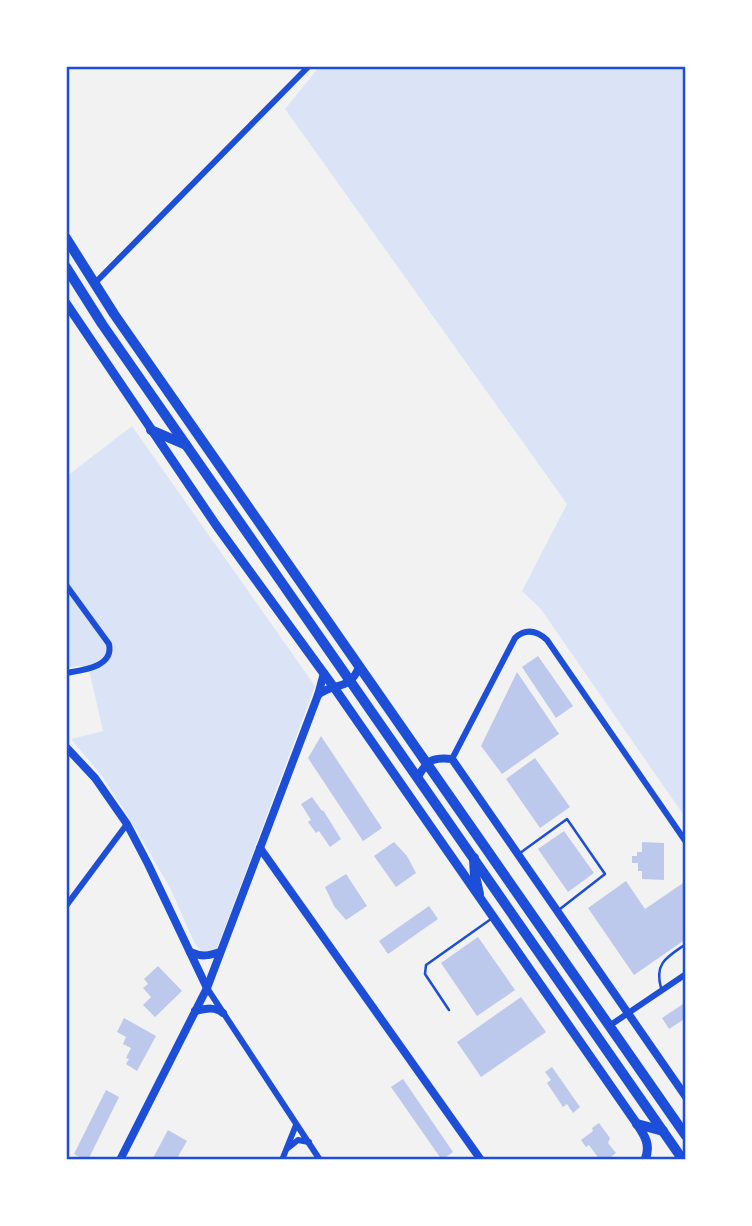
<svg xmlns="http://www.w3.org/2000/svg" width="752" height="1226" font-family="'Crimson Pro',serif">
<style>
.green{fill:#dbe4f7}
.building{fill:#bdc9ec}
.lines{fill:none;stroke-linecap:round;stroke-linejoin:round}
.service{stroke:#1d4ed8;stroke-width:2.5}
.minor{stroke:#1d4ed8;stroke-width:6}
.tertiary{stroke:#1d4ed8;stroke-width:8}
.secondary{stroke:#1d4ed8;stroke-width:9}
.primary{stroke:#1d4ed8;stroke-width:10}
.neatline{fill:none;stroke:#1d4ed8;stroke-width:2.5}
</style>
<rect width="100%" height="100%" fill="#f2f2f2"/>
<g class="green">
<polygon points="320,66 685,67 685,817 540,608 522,591 567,504 285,109"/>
<path d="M132,426L315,686L216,951L208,954L201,951L195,944L170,888L131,821L102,776L71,739L103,731L90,674C83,662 79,666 67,668V476Z"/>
</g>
<g class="building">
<polygon points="538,656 573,706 556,718 522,667"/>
<polygon points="517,672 559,734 502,774 481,746"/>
<polygon points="321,736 382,828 363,841 308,758"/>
<polygon points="535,758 570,807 540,828 506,779"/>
<polygon points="312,797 322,811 323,810 341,839 330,847 319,831 316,833 308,822 311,820 301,804"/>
<polygon points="564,831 594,873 568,892 538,849"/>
<polygon points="394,842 407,856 416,873 396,887 374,856"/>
<polygon points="642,842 664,843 664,880 642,879 642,871 638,871 638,863 632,863 632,856 637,856 637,852 642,852"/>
<polygon points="346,874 367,906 346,920 334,906 325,887"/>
<polygon points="626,881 645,909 686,881 686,939 634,975 588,908"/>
<polygon points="429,906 438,919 388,954 379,941"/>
<polygon points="478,937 515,990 477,1016 441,963"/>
<polygon points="158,966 182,991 155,1017 143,1005 151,997 143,988 148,984 144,979"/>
<polygon points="521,997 546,1032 481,1077 457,1042"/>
<polygon points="686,1002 686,1018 669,1029 662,1018"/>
<polygon points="124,1018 156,1036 137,1071 126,1064 129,1059 126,1058 131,1048 123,1044 126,1037 117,1032"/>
<polygon points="552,1067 580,1107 573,1113 567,1104 563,1107 547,1083 551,1080 545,1072"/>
<polygon points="403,1079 453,1152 442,1160 391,1087"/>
<polygon points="106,1090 119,1097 88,1160 85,1160 74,1154"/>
<polygon points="599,1123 610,1138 608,1143 616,1153 607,1160 600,1160 589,1145 586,1147 581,1140 593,1131 592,1128"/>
<polygon points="168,1130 187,1141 176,1160 152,1160"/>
</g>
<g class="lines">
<g class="service">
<polyline points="520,853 567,819 605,874 560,909"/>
<path d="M661,988C654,963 667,957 686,944"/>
<polyline points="449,1010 425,974 426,965 491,919"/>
</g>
<g class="minor">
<polyline points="94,284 309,66"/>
<path d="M66,585L109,644C114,667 83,670 66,673"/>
<path d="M452,759L515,638C526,628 537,631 547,640L686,842"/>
<polyline points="66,906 127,824"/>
<polyline points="207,988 320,1160"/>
<polyline points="609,1026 686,974"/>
<polyline points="288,1148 298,1140 309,1142"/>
<polyline points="282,1160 296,1125"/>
</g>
<g class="tertiary">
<path d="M318,695C335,681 349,692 359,667"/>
<polyline points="66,747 95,778 127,824 148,864 207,988"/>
<path d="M418,777C427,760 433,757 452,759L686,1097"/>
<polyline points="260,848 481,1160"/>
<path d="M190,952C201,957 209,956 220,952"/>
<path d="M195,1011C205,1009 214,1006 223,1013"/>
<polyline points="120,1160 207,988 318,695 324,673"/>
</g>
<path class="secondary" d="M66,303L216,525L333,686L637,1124C645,1136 651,1145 645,1160"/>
<g class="primary">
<polyline points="66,238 114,314 686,1136"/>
<polyline points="66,267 102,324 683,1160"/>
<polyline points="151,430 186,445"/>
<polyline points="474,858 475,876 479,894"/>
<polyline points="637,1124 663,1131"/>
</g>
</g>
<rect width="752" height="1226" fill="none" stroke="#ffffff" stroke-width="136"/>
<rect x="68" y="68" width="616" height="1090" class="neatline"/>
</svg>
